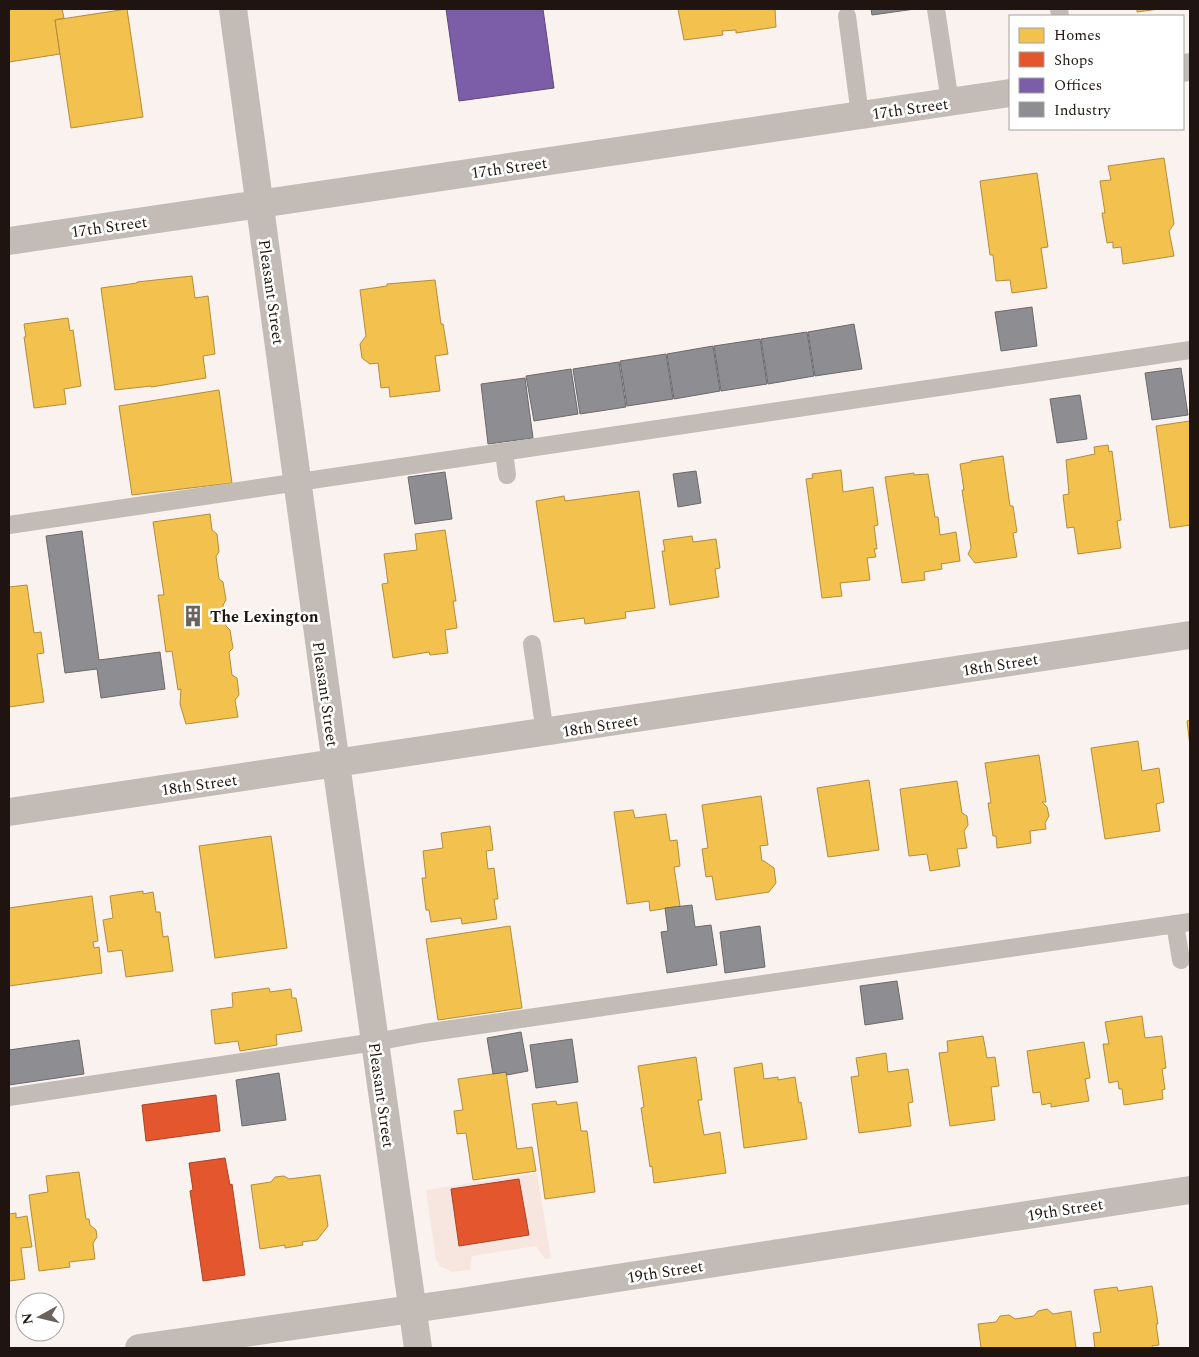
<svg xmlns="http://www.w3.org/2000/svg" width="1199" height="1357" font-family="Spectral,serif">
<style>
.built{fill:#f7e6df}
.homes{fill:#f2c14e;stroke:#b38d3b}
.shops{fill:#e4572e;stroke:#a94325}
.offices{fill:#7b5ea7;stroke:#5f4879}
.industry{fill:#8d8d92;stroke:#6c696b}
.lines{fill:none;stroke-linecap:round;stroke-linejoin:round}
.lane{stroke:#c3bcb6;stroke-width:18}
.street{stroke:#c3bcb6;stroke-width:28}
.labels{text-anchor:middle;stroke-width:5;stroke-linejoin:round;paint-order:stroke}
.street-label{font-size:16px;fill:#1f140f;stroke:#fff}
.poi-label{font-size:16px;font-weight:bold;fill:#1f140f;stroke:#fff;text-anchor:start}
</style>
<rect width="100%" height="100%" fill="#faf2ef"/>
<polygon class="built" points="537,1173 551,1258 545,1259 536,1246 472,1256 470,1270 452,1272 440,1266 436,1260 426,1190"/>
<g class="homes">
<polygon points="9,9 62,9 64,18 55,20 60,54 9,62"/>
<polygon points="127,9 143,117 71,128 55,20"/>
<polygon points="678,9 775,9 776,27 736,33 736,30 722,31 723,35 684,40"/>
<polygon points="1137,9 1159,9 1137,12"/>
<polygon points="1164,158 1174,224 1169,231 1174,256 1123,264 1121,247 1113,248 1113,242 1107,243 1102,213 1105,213 1100,181 1111,180 1108,166"/>
<polygon points="1037,173 1048,247 1041,248 1047,288 1012,293 1010,280 996,281 993,255 990,255 980,181"/>
<polygon points="192,276 195,298 208,296 215,354 203,356 206,378 151,387 151,386 115,390 101,288 137,283 137,282"/>
<polygon points="435,280 441,324 443,324 448,354 435,356 440,391 390,397 389,387 381,388 378,363 370,364 362,358 360,344 366,336 360,290 387,286 387,284"/>
<polygon points="68,318 70,331 73,330 81,386 64,389 66,404 34,408 24,337 26,337 24,324"/>
<polygon points="219,390 232,483 132,495 119,406"/>
<polygon points="1190,421 1190,525 1170,528 1156,426"/>
<polygon points="1108,445 1109,452 1112,451 1121,520 1117,521 1121,548 1078,554 1074,527 1067,528 1063,495 1069,494 1066,460 1095,454 1094,447"/>
<polygon points="1003,456 1010,506 1013,506 1017,532 1013,533 1017,557 975,563 968,554 971,548 962,490 964,490 960,464 971,462 971,461"/>
<polygon points="841,470 843,492 873,487 878,525 874,526 877,549 874,549 876,557 867,558 870,580 840,583 842,596 822,598 806,479 813,478 812,474"/>
<polygon points="914,473 914,475 928,474 935,517 938,517 940,535 956,532 960,561 941,564 942,569 924,572 925,580 902,583 885,477"/>
<polygon points="639,491 655,608 625,612 626,618 585,624 584,618 554,622 536,501 564,496 565,501"/>
<polygon points="210,514 212,530 217,534 219,552 216,556 219,579 223,582 226,600 223,605 226,626 230,630 233,648 229,652 232,675 237,678 239,695 235,700 238,717 186,724 180,704 181,689 178,690 172,651 166,652 158,595 164,595 153,522"/>
<polygon points="445,530 456,601 453,601 457,628 445,630 448,653 430,655 429,652 393,658 382,584 388,583 384,554 417,550 415,534"/>
<polygon points="692,536 693,542 716,539 720,568 715,569 719,597 670,605 662,551 665,551 663,540"/>
<polygon points="27,585 34,633 41,632 44,653 37,654 44,702 9,707 9,587"/>
<polygon points="1190,720 1190,746 1187,721"/>
<polygon points="1138,741 1142,771 1159,768 1164,802 1156,804 1160,831 1105,839 1091,748"/>
<polygon points="1039,755 1046,802 1042,802 1047,807 1049,816 1045,823 1046,829 1030,831 1031,843 997,848 996,836 993,836 988,803 991,803 985,763"/>
<polygon points="869,780 879,850 828,857 817,788"/>
<polygon points="957,781 962,813 967,816 968,825 964,831 967,848 957,849 960,866 930,871 927,854 909,856 900,789"/>
<polygon points="761,796 768,845 760,846 762,861 764,861 774,868 776,883 769,892 716,900 712,876 706,877 702,849 708,848 702,805"/>
<polygon points="633,810 635,818 666,814 670,841 677,840 680,866 674,867 680,906 650,911 649,901 627,904 614,812"/>
<polygon points="490,826 493,850 486,851 488,869 494,868 498,899 494,899 497,919 462,924 461,918 431,922 429,910 426,910 422,878 426,878 423,851 443,848 441,833"/>
<polygon points="271,836 287,948 215,958 199,846"/>
<polygon points="143,891 143,894 153,892 156,912 160,912 163,937 168,936 173,971 126,977 122,950 108,952 103,920 113,918 110,896"/>
<polygon points="92,896 98,941 93,942 94,948 99,947 102,973 9,986 9,908"/>
<polygon points="510,926 522,1008 438,1020 426,939"/>
<polygon points="269,988 270,992 291,989 292,998 296,998 302,1031 276,1035 277,1045 240,1051 238,1041 215,1044 211,1010 233,1007 232,993"/>
<polygon points="1142,1016 1145,1038 1162,1036 1166,1068 1162,1069 1165,1089 1162,1090 1163,1099 1124,1105 1122,1089 1119,1089 1118,1081 1109,1083 1103,1044 1109,1044 1105,1022"/>
<polygon points="983,1036 987,1058 995,1057 999,1086 991,1087 995,1120 950,1126 939,1053 948,1052 947,1041"/>
<polygon points="1084,1042 1090,1078 1085,1079 1089,1101 1051,1107 1051,1103 1042,1105 1040,1092 1033,1093 1027,1051"/>
<polygon points="886,1053 888,1072 908,1069 913,1102 908,1103 911,1126 859,1133 851,1077 859,1076 856,1058"/>
<polygon points="696,1057 702,1100 698,1100 704,1135 720,1132 726,1173 654,1183 652,1166 650,1167 641,1108 644,1107 638,1066"/>
<polygon points="762,1063 764,1079 778,1077 778,1080 795,1077 799,1103 801,1102 807,1139 744,1148 734,1068"/>
<polygon points="506,1072 517,1149 532,1147 536,1171 473,1180 466,1133 457,1134 454,1111 463,1110 458,1079"/>
<polygon points="556,1101 557,1105 577,1102 581,1131 587,1131 595,1192 545,1199 532,1104"/>
<polygon points="79,1172 86,1219 89,1219 90,1225 96,1230 97,1237 93,1243 95,1259 69,1262 70,1267 39,1271 29,1195 48,1192 46,1176"/>
<polygon points="320,1175 328,1226 317,1240 302,1242 303,1245 285,1248 285,1245 260,1249 251,1185 271,1182 275,1177 284,1176 289,1179"/>
<polygon points="16,1213 16,1218 27,1216 32,1247 21,1248 25,1279 9,1281 9,1214"/>
<polygon points="1152,1286 1158,1324 1156,1324 1159,1345 1152,1346 1153,1348 1095,1348 1093,1333 1101,1332 1094,1290 1117,1287 1118,1291"/>
<polygon points="1047,1309 1053,1314 1071,1311 1076,1348 981,1348 978,1324 996,1322 1000,1316 1009,1315 1015,1319 1034,1316 1038,1311"/>
</g>
<g class="shops">
<polygon points="216,1095 220,1131 146,1141 142,1105"/>
<polygon points="225,1158 230,1185 232,1184 245,1275 203,1281 190,1191 193,1190 189,1163"/>
<polygon points="519,1179 529,1235 459,1246 451,1189"/>
</g>
<polygon class="offices" points="446,9 543,9 554,88 459,101"/>
<g class="industry">
<polygon points="871,9 915,9 872,15"/>
<polygon points="1032,307 1037,346 1001,351 995,312"/>
<polygon points="854,324 862,369 815,376 808,332"/>
<polygon points="807,332 814,376 768,384 761,339"/>
<polygon points="760,339 767,384 721,391 714,346"/>
<polygon points="713,346 720,391 674,399 667,354"/>
<polygon points="666,354 673,399 627,406 620,361"/>
<polygon points="619,362 626,407 580,414 573,369"/>
<polygon points="1181,368 1188,415 1152,420 1145,373"/>
<polygon points="571,369 578,414 534,421 526,376"/>
<polygon points="525,378 533,438 488,444 481,384"/>
<polygon points="1080,395 1087,439 1057,443 1050,399"/>
<polygon points="696,471 701,503 678,507 673,474"/>
<polygon points="445,472 452,519 415,524 408,477"/>
<polygon points="82,531 99,660 160,652 165,689 101,698 97,669 65,673 46,536"/>
<polygon points="692,905 695,927 711,925 717,965 667,973 661,932 668,931 665,908"/>
<polygon points="760,926 765,967 725,973 720,932"/>
<polygon points="897,981 903,1019 865,1025 860,986"/>
<polygon points="521,1032 528,1071 507,1075 506,1072 493,1074 487,1038"/>
<polygon points="572,1039 578,1082 536,1088 530,1045"/>
<polygon points="79,1040 84,1074 9,1085 9,1050"/>
<polygon points="279,1073 286,1120 242,1126 236,1080"/>
</g>
<g class="lines">
<g class="lane">
<polyline points="936,9 950,102"/>
<polyline points="1059,9 1060,16"/>
<polyline points="847,16 860,115"/>
<polyline points="504,452 507,475"/>
<polyline points="9,525 1190,350"/>
<polyline points="532,644 545,733"/>
<polyline points="1175,924 1181,960"/>
<polyline points="9,1097 375,1042 424,1033 1190,922"/>
</g>
<g class="street">
<polyline points="233,9 329,714 418,1348"/>
<polyline points="1183,68 1190,67"/>
<polyline points="9,241 1010,93"/>
<polyline points="9,812 1190,635"/>
<polyline points="139,1348 461,1302 1190,1190"/>
</g>
</g>
<defs>
<g id="building-bare" transform="scale(1.725)"><path d="M-4-6H4V6H1V3H-1V6H-4ZM-2.5-4.3h1.7v1.8h-1.7ZM.8-4.3h1.7v1.8H.8ZM-2.5-1h1.7V.8h-1.7ZM.8-1h1.7V.8H.8Z" fill="#6c625d" stroke="#fff" stroke-width="2.5" paint-order="stroke"/></g>
</defs>
<g fill-rule="evenodd">
<use href="#building-bare" x="193" y="616"/>
</g>
<g class="labels">
<g class="street-label">
<text transform="translate(910 108) rotate(-8)" y="6">17th Street</text>
<text transform="translate(509 167) rotate(-8)" y="6">17th Street</text>
<text transform="translate(109 226) rotate(-8)" y="6">17th Street</text>
<text transform="translate(272 292) rotate(82)" y="6">Pleasant Street</text>
<text transform="translate(1000 664) rotate(-9)" y="6">18th Street</text>
<text transform="translate(326 694) rotate(82)" y="6">Pleasant Street</text>
<text transform="translate(600 725) rotate(-9)" y="6">18th Street</text>
<text transform="translate(199 784) rotate(-8)" y="6">18th Street</text>
<text transform="translate(382 1095) rotate(82)" y="6">Pleasant Street</text>
<text transform="translate(1065 1209) rotate(-9)" y="6">19th Street</text>
<text transform="translate(665 1271) rotate(-9)" y="6">19th Street</text>
</g>
<g class="poi-label">
<text x="210" y="622">The Lexington</text>
</g>
</g>
<rect width="1199" height="1357" fill="none" stroke="#1f140f" stroke-width="20"/>
<rect x="1009" y="15" width="175" height="115" fill="#ffffff" stroke="#a5a19f"/>
<rect x="1019" y="28" width="25" height="15" fill="#f2c14e" stroke="#a5a19f"/>
<text x="1054" y="40" font-size="15" fill="#1f140f">Homes</text>
<rect x="1019" y="52" width="25" height="15" fill="#e4572e" stroke="#a5a19f"/>
<text x="1054" y="65" font-size="15" fill="#1f140f">Shops</text>
<rect x="1019" y="78" width="25" height="15" fill="#7b5ea7" stroke="#a5a19f"/>
<text x="1054" y="90" font-size="15" fill="#1f140f">Offices</text>
<rect x="1019" y="102" width="25" height="15" fill="#8d8d92" stroke="#a5a19f"/>
<text x="1054" y="115" font-size="15" fill="#1f140f">Industry</text>
<g transform="translate(40 1317) rotate(262)"><circle r="24" fill="#ffffff" stroke="#a5a19f"/>
<path d="M0-4L9 19L0 12L-9 19Z" fill="#6c625d"/>
<text y="-8" font-size="14" font-weight="bold" text-anchor="middle" fill="#1f140f">N</text>
</g>
</svg>
